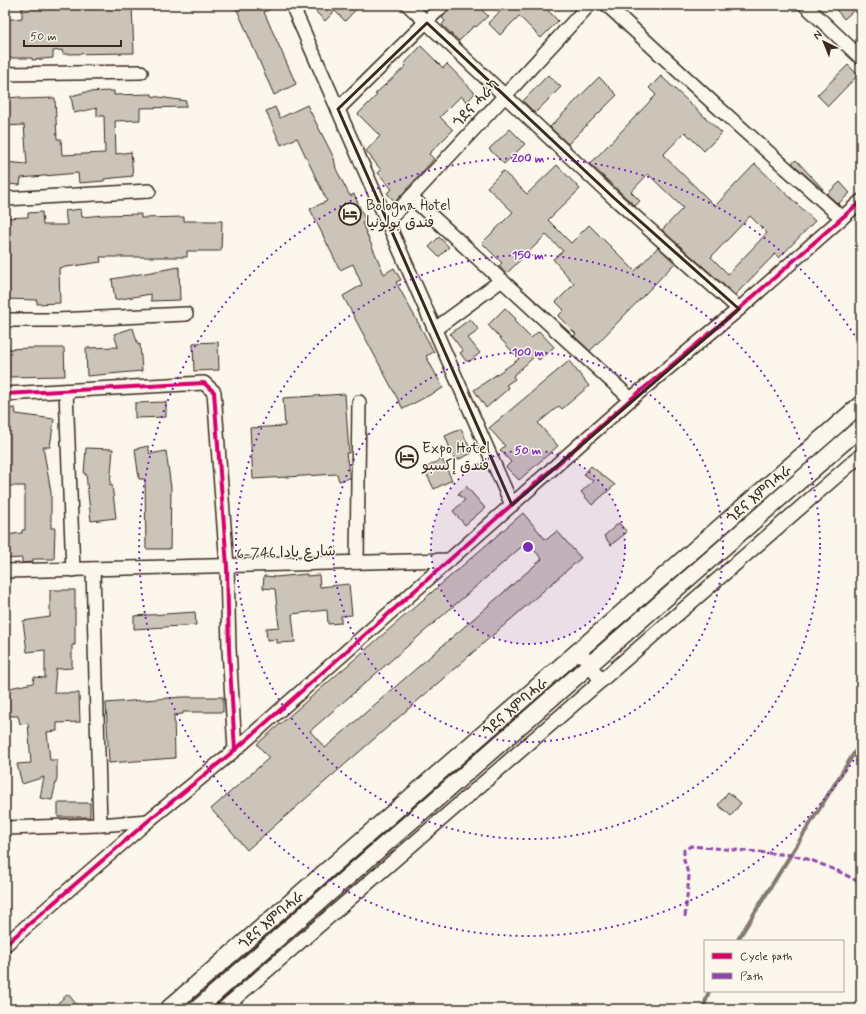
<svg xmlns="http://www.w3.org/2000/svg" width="866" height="1014" font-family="Mynerve,'Playpen Sans Arabic','Noto Sans Ethiopic',sans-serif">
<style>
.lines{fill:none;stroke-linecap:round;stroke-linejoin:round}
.stream{stroke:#85796d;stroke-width:4}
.building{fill:#ccc4b9;stroke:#3b2a1e;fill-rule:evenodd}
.minor-casing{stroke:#3b2a1e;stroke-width:16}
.major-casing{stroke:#3b2a1e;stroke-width:19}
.minor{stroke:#fbf7ec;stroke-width:13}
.major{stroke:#fbf7ec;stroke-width:16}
.quiet{stroke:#8e44ad;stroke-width:3;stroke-dasharray:6 3;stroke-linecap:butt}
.cycleway-casing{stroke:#fbf7ec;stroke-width:6}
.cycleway{stroke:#d6006c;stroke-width:4}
.marked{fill:none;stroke:#3b2a1e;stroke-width:3;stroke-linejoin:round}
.ring{fill:none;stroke:#7b2cbf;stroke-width:2;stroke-dasharray:2 4}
.labels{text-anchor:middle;stroke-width:3;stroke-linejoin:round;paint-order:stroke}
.street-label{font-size:15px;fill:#3b2a1e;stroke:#fbf7ec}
.poi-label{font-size:15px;fill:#3b2a1e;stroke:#fbf7ec;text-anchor:start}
.centre{fill:#7b2cbf;stroke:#fbf7ec;stroke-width:2}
.ring-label{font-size:12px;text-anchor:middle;font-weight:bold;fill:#7b2cbf;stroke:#fbf7ec;stroke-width:3;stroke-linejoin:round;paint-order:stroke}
</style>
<rect width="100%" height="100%" fill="#fbf7ec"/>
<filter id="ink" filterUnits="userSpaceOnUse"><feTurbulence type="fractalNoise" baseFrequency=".025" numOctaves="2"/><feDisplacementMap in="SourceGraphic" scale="8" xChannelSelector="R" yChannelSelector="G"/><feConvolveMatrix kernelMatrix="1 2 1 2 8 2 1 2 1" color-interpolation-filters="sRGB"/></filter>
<g filter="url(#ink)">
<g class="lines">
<g class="stream">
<polyline points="737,941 861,742"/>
<polyline points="703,1009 709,991"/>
</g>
</g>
<g class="building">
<polygon points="22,5 65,7 65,5 132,5 134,53 63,54 62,50 53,51 53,58 32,60 32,58 5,58 5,20 22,18"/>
<polygon points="235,5 279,5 264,12 296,84 274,95"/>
<polygon points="309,5 360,5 345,21 335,11 325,21"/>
<polygon points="453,5 477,5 488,16 476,27 474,26 459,41 442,25 445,21 442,18"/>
<polygon points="507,5 543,5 558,21 541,38 519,16 500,35 488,23"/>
<polygon points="832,5 860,5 844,19"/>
<polygon points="421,46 443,68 447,64 475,93 467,102 461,96 440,117 453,130 429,154 434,159 395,202 387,193 392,189 378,173 381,170 366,151 380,136 358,114 377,95 375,94 406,66 404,64"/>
<polygon points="848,65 858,75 828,106 817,95"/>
<polygon points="548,75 561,87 535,113 523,101"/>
<path d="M661,76L722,133L704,151L685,132L663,155L715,206L755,164L815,221L779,258L775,254L735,295L662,230L683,208L648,174L631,192L640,201L635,206L590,164L656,95L649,88ZM750,216L767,233L728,274L711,257Z"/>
<polygon points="599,77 617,95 568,144 550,127"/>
<polygon points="114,91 114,95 152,94 152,96 186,101 186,107 140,108 140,120 115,121 116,154 131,152 133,176 104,179 104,181 79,183 78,173 21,178 20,185 5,184 5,162 27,164 24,125 5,126 5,98 21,97 21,99 55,98 57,139 61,139 62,155 105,153 104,116 97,116 97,108 74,113 71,96 86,92"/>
<polygon points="307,105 334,158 336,169 350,196 354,194 366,222 362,223 384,274 394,268 401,280 396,282 434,352 426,356 443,388 403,409 343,296 362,285 353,264 340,270 310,209 327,201 297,138 281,145 266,111 275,107 280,118"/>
<polygon points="510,129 525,144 504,164 489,149"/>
<polygon points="796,160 823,189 822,190 792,163"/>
<polygon points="557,165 580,189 548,220 571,243 589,225 635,271 658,247 675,263 590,351 574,336 576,334 558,316 564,310 556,302 574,284 553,259 563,251 546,235 506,274 499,266 502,263 482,243 513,212 487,187 503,171 527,194"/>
<polygon points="840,182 850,193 838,204 827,194"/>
<polygon points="81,209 82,217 103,215 141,214 141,218 184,217 184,221 222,221 221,251 187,251 187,257 100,257 101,262 59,268 60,303 37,304 37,300 5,299 5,218 28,217 28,213 42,212 43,225 67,225 65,211"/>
<polygon points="439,237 449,247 439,257 429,247"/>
<polygon points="179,267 180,300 151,301 151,294 115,300 112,279"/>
<polygon points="505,308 516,319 514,321 531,338 539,331 554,347 539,360 535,356 513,376 515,379 506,385 509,388 486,408 474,390 519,359 488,325"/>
<polygon points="470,319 479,330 468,338 480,353 470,361 466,361 460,353 463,351 450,334"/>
<polygon points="133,328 138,345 140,344 142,371 87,376 86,348 118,347 114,334"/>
<polygon points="218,342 219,370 194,371 193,343"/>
<polygon points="31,348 64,348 65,376 7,377 7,349"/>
<polygon points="569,361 589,386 562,409 559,406 538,423 558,446 519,480 506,467 511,462 500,450 505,446 489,428"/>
<polygon points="345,394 349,453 346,453 350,478 339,481 337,474 253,479 250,428 285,426 283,398"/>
<polygon points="166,402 166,417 135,418 135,403"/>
<polygon points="15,408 16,414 54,419 50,447 43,447 51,492 51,528 55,528 54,559 33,559 33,562 22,563 22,558 5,559 5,535 22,533 22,530 25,530 25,486 5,486 5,409"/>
<polygon points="461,429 472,453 455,461 445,436"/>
<polygon points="148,446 150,454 166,451 171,488 170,549 146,549 145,479 139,479 135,449"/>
<polygon points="86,448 113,449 110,485 112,485 116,518 91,521 86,474 84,474"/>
<polygon points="442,459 452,480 434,489 424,469"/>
<polygon points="591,466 615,485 592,505 581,492 593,481 584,474"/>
<polygon points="466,486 485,508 465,525 453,511 465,500 458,494"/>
<path d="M523,513L546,540L557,531L581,558L247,850L211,809L269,758L257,744ZM527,542L542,559L325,748L310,731Z"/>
<polygon points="619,523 627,532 611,545 604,536"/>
<polygon points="307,574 307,576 319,575 320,587 349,584 352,615 341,616 341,623 328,624 327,610 292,614 295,642 277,643 277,639 267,640 266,628 279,627 275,589 263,588 264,576 276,577"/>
<polygon points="50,590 75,590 75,645 72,645 72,668 56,669 54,693 79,693 80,722 57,723 57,731 47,732 50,760 57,760 57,778 52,800 40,798 44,777 22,784 17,764 31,763 28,723 20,724 18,716 5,716 5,689 33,683 34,677 45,678 45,650 27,652 23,621 50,617"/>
<polygon points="195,612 196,625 134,629 134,616"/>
<polygon points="182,697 223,697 223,712 183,712 183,714 174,715 175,758 109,763 106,703"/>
<polygon points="728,792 741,803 731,816 718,805"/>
<rect x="58" y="803" width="32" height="14"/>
<polygon points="68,994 80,1009 51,1009"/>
</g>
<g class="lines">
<g class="minor-casing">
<g id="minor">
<polyline points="292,5 512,505"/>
<polyline points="408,5 614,198 739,309"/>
<polyline points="607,5 712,102 842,218"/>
<polyline points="805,5 861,58"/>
<polyline points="5,74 141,72"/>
<polyline points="338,109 443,5"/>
<polyline points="411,197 631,399"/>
<polyline points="5,199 149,191"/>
<polyline points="386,222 411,197 589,5"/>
<polyline points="5,320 57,320 186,314"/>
<polyline points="435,329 502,280"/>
<polyline points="66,391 73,570"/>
<polyline points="5,394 204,383 214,392 227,566 229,649 235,750"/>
<polyline points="357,562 359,402"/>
<polyline points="93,569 100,825"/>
<polyline points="5,571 449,560"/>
<polyline points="580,651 601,681"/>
<polyline points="5,828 100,825 148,821"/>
<polyline points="5,945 148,821 235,750 631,399 739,309 861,201"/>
<polyline points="223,1009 861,455"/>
</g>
</g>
<g class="major-casing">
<g id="major">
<polyline points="168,1009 861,404"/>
<polyline points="197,1009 861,427"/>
</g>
</g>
<use href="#minor" class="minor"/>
<use href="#major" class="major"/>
<polyline class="quiet" points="685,917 689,877 684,860 684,850 691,846 791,855 811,860 840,872 861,883"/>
<g class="cycleway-casing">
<g id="cycleway">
<polyline points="5,394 204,383 214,392 227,566 229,649 235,750"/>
<polyline points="5,945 148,821 235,750 631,399 739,309 861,201"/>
</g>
</g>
<use href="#cycleway" class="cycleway"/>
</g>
</g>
<path class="marked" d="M427,23L614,198L739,309L512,505L338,109Z"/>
<circle cx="528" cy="547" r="97" fill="#7b2cbf" fill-opacity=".12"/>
<g class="ring">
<circle cx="528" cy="547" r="97"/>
<circle cx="528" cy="547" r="195"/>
<circle cx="528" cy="547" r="292"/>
<path d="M860 750A389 389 0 1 1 860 344"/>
</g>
<defs>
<g id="hotel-ring" transform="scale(1.15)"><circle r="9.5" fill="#fbf7ec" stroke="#3b2a1e" stroke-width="1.5"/><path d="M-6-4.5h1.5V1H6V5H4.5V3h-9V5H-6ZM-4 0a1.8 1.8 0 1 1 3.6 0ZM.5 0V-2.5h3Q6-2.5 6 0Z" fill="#3b2a1e"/></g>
</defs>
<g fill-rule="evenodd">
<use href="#hotel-ring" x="350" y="214"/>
<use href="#hotel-ring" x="407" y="457"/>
</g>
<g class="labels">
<g class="street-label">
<text transform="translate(476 103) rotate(-47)" y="5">ጎደና ሓራካ</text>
<text transform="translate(759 494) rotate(-41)" y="5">ጎደና እምባሓራ</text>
<text transform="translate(286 552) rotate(-2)" y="5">شارع بادا 746-6</text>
<text transform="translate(515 707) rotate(-41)" y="5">ጎደና እምባሓራ</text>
<text transform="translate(271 920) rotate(-41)" y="5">ጎደና እምባሓራ</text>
</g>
<g class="poi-label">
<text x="366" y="210">Bologna Hotel<tspan x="366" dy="17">فندق بولونيا</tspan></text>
<text x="422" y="453">Expo Hotel<tspan x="422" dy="17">فندق إكسبو</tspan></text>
</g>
</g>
<circle cx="528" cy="547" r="6" class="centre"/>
<g class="ring-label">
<text x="528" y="162">200 m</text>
<text x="528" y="259">150 m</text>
<text x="528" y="356">100 m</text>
<text x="528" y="454">50 m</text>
</g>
<rect width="866" height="1014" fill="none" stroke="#fbf7ec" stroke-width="20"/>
<rect x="10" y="10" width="846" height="994" fill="none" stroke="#3b2a1e" stroke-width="1.5" filter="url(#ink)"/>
<rect x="704" y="940" width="140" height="52" fill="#fbf7ec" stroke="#aea59a"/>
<rect x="712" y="953" width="20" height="6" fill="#d6006c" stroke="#aea59a"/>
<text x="740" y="960" font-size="12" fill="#3b2a1e">Cycle path</text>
<rect x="712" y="973" width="20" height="6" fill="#8e44ad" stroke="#aea59a"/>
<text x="740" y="980" font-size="12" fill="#3b2a1e">Path</text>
<g transform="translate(824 42) rotate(317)" stroke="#fbf7ec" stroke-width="3" paint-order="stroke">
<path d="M0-3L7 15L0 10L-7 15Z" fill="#3b2a1e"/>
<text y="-6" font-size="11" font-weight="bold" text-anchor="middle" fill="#3b2a1e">N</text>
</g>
<path d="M24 40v6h97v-6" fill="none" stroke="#3b2a1e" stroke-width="2"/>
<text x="30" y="40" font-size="12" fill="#3b2a1e" stroke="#fbf7ec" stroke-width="3" paint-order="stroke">50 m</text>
</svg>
